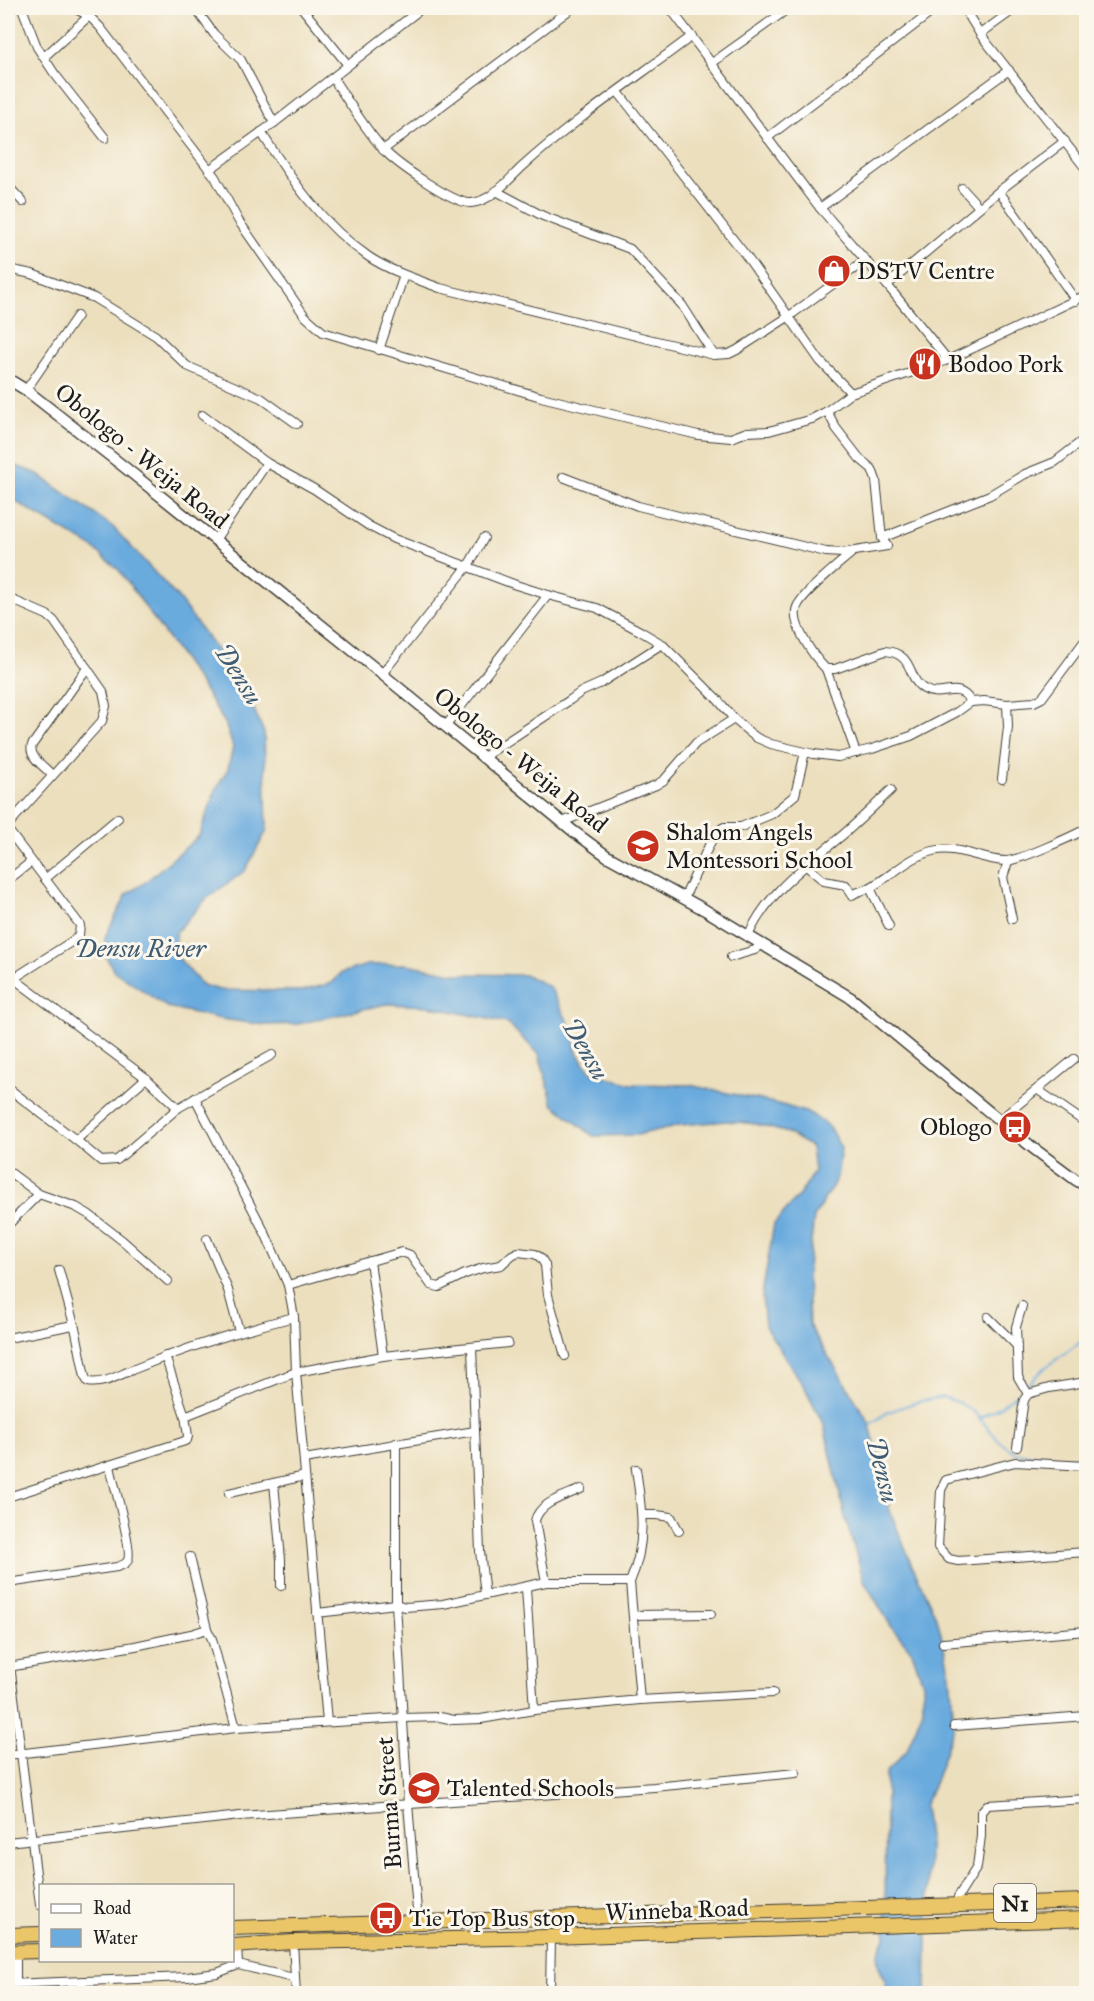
<svg xmlns="http://www.w3.org/2000/svg" width="1094" height="2001" font-family="'IM FELL Great Primer',serif">
<style>
.water{fill:#6babde;stroke:#44647d;stroke-width:1.5}
.lines{fill:none;stroke-linecap:round;stroke-linejoin:round}
.stream{stroke:#6babde;stroke-width:2}
.minor-casing{stroke:#3b3934;stroke-width:10}
.tertiary-casing{stroke:#3b3934;stroke-width:13}
.trunk-casing{stroke:#3b3934;stroke-width:16}
.minor{stroke:#fff;stroke-width:8}
.tertiary{stroke:#fff;stroke-width:10}
.trunk{stroke:#eac669;stroke-width:14}
.labels{text-anchor:middle;stroke-width:6;stroke-linejoin:round;paint-order:stroke}
.shield{fill:#fbf7ec;stroke:#5f5e5a;stroke-width:1.5}
.shield-label{font-size:22px;font-weight:bold;fill:#1c1c1c}
.poi-label{font-size:24px;fill:#1c1c1c;stroke:#fbf7ec;text-anchor:start}
.street-label{font-size:24px;fill:#1c1c1c;stroke:#fbf7ec}
.water-label{font-size:26px;font-style:italic;fill:#405c73;stroke:#fbf7ec}
</style>
<rect width="100%" height="100%" fill="#fbf7ec"/>
<filter id="ink" filterUnits="userSpaceOnUse"><feTurbulence type="fractalNoise" baseFrequency=".0167" numOctaves="2"/><feDisplacementMap in="SourceGraphic" scale="12" xChannelSelector="R" yChannelSelector="G"/><feConvolveMatrix kernelMatrix="1 2 1 2 8 2 1 2 1" color-interpolation-filters="sRGB"/></filter>
<filter id="wash" filterUnits="userSpaceOnUse"><feTurbulence type="fractalNoise" baseFrequency=".008" numOctaves="4" result="noise"/><feDisplacementMap in="SourceGraphic" scale="24" xChannelSelector="R" yChannelSelector="G"/><feGaussianBlur stdDeviation="1.35" result="paint"/><feColorMatrix in="noise" values="0 0 0 0 0 0 0 0 0 0 0 0 0 0 0 0 0 1.4 0 .05"/><feComposite in="paint" operator="in"/></filter>
<g filter="url(#wash)">
<rect width="100%" height="100%" fill="#ecdfbe"/>
<path class="water" d="M8,463L36,473L113,527L178,598L245,688L264,733L267,830L245,871L207,898L176,932L175,954L202,985L220,990L302,991L332,983L341,973L367,965L406,964L459,974L526,975L550,987L571,1028L577,1053L591,1072L631,1084L690,1085L779,1104L811,1114L829,1127L841,1148L837,1178L814,1217L807,1276L809,1325L869,1422L878,1454L890,1511L911,1563L938,1621L950,1674L954,1726L937,1776L924,1806L929,1845L926,1993H884L886,1981C875,1963 875,1957 885,1938L886,1773L907,1750L923,1709V1683L912,1652L891,1626L864,1581L845,1517L824,1425L805,1388L765,1326L762,1295L774,1224L801,1193L814,1171L811,1147L788,1133L756,1124L727,1121L680,1125L637,1135L593,1136L553,1104L539,1054L507,1023L428,1006L386,1004L298,1024L266,1025L221,1019L167,1007L114,971L106,957L105,937L127,894L143,884L199,836L216,789L228,769L233,747L225,723L203,688L119,570L92,547L8,497Z"/>
<g class="lines">
<g class="stream">
<polyline points="1028,1384 1046,1367 1086,1338"/>
<polyline points="979,1418 1000,1407 1017,1394"/>
<polyline points="868,1426 888,1412 917,1402 943,1397 960,1403 975,1413 1000,1442 1016,1453 1060,1458 1086,1457"/>
</g>
</g>
</g>
<g filter="url(#ink)">
<g class="lines">
<g class="minor-casing">
<g id="minor">
<polyline points="22,8 37,47 54,73 105,138"/>
<polyline points="74,8 89,16 100,27 215,177 238,220 305,316 323,332 541,397 698,435 731,438 747,432 769,431 812,419 827,411 851,393 948,360 1086,295"/>
<polyline points="195,8 214,34 241,60 274,123"/>
<polyline points="302,8 348,65"/>
<polyline points="670,8 820,208 887,285 948,360"/>
<polyline points="964,8 980,34 1086,169"/>
<polyline points="980,34 1016,8"/>
<polyline points="44,57 89,16"/>
<polyline points="712,63 789,8"/>
<path d="M333,78C348,101 365,129 383,149C395,163 454,204 471,203C491,202 509,179 522,167C575,119 635,79 692,36"/>
<polyline points="618,92 747,257 820,361 851,393"/>
<path d="M261,132C291,179 322,225 369,257C390,271 416,279 440,288L714,355L729,354L737,350L788,317L866,260"/>
<polyline points="767,138 937,8"/>
<polyline points="383,150 572,8"/>
<polyline points="209,170 274,123 422,8"/>
<polyline points="8,186 23,202"/>
<polyline points="962,188 979,207"/>
<polyline points="496,191 543,216 630,249 682,305 714,355"/>
<polyline points="999,191 1076,301"/>
<polyline points="820,208 1009,70"/>
<polyline points="8,269 32,274 94,298 156,336 187,366 261,398 297,424"/>
<polyline points="887,285 999,191 1065,141"/>
<polyline points="379,350 404,275"/>
<polyline points="26,390 77,316"/>
<polyline points="202,415 267,463 215,540"/>
<polyline points="267,463 314,489 369,526 394,539 516,585 548,595 597,608 640,631 662,644 718,700 734,719 749,732 757,738 771,744 814,754 838,757 872,749 911,736 957,712 971,702 984,701 1007,704 1034,702 1042,698 1086,639"/>
<polyline points="563,477 638,506 826,552 842,553 887,546 882,538 876,480 872,469 860,459 836,428 827,411"/>
<polyline points="882,538 990,495 1025,474 1055,462 1086,438"/>
<path d="M853,552C842,561 801,595 797,607C790,624 814,657 826,669H835L885,651C915,653 907,680 924,689C943,700 957,679 971,702"/>
<polyline points="8,598 47,615 54,621 103,691 106,706 102,721 8,825"/>
<polyline points="826,669 856,753"/>
<polyline points="382,674 468,566 484,538"/>
<polyline points="445,727 548,595"/>
<polyline points="482,758 570,700 581,692 601,683 662,644"/>
<path d="M52,775C44,766 28,757 32,745L87,668"/>
<polyline points="1002,779 1008,727 1007,704"/>
<polyline points="562,822 656,785 664,780 696,743 734,719"/>
<polyline points="8,830 80,925 79,935 71,942 8,982"/>
<polyline points="1008,862 1003,877 1012,919"/>
<path d="M805,865L824,881L846,885L852,895C858,891 863,891 869,888C891,877 908,857 933,851C958,845 980,860 1005,861C1016,862 1073,836 1086,829"/>
<polyline points="45,879 118,818"/>
<polyline points="8,880 31,862"/>
<polyline points="870,888 889,926"/>
<polyline points="684,898 715,833 724,827 741,827 772,814 795,795 805,752"/>
<path d="M748,936C768,892 803,868 839,838C857,823 874,806 891,790"/>
<polyline points="731,957 755,950 762,944"/>
<polyline points="13,978 146,1078 178,1108"/>
<polyline points="8,1088 76,1140 101,1161 117,1160 178,1108 272,1055"/>
<polyline points="1038,1090 1086,1123"/>
<polyline points="195,1098 266,1235 288,1285 294,1317 296,1372 327,1722"/>
<path d="M1000,1120C1024,1099 1049,1080 1074,1059"/>
<polyline points="76,1140 146,1078"/>
<polyline points="8,1171 39,1194 76,1207 88,1214 123,1241 168,1281"/>
<polyline points="8,1225 39,1194"/>
<polyline points="207,1239 228,1290 239,1331"/>
<polyline points="370,1261 383,1356"/>
<path d="M59,1270L76,1332L85,1377L88,1382C103,1385 119,1375 132,1370C185,1348 238,1331 294,1317"/>
<polyline points="288,1285 402,1252 410,1255 431,1285 439,1287 465,1274 483,1268 501,1265 512,1255 518,1252 535,1254 541,1258 545,1265 548,1295 565,1356"/>
<polyline points="1022,1306 1016,1327 1018,1377 1028,1394"/>
<polyline points="988,1317 1017,1346"/>
<polyline points="8,1338 73,1325"/>
<polyline points="472,1347 475,1431"/>
<polyline points="165,1356 185,1416"/>
<polyline points="396,1443 396,1604 408,1804 418,1922"/>
<polyline points="1017,1447 1024,1400 1028,1394 1049,1388 1086,1382"/>
<polyline points="304,1459 475,1431 480,1551 485,1595"/>
<polyline points="1086,1466 1015,1462 946,1480 941,1490 938,1547 949,1559 958,1561 1086,1552"/>
<path d="M636,1469C642,1509 647,1544 630,1582L640,1700"/>
<polyline points="274,1483 281,1560 281,1586"/>
<polyline points="229,1493 305,1476"/>
<polyline points="8,1497 182,1442 187,1440 188,1436 185,1416 296,1372 383,1356 508,1343"/>
<polyline points="643,1515 656,1515 671,1517 679,1531"/>
<polyline points="190,1557 207,1629"/>
<polyline points="546,1582 630,1582"/>
<path d="M8,1583L117,1567C121,1565 126,1565 128,1560C133,1549 113,1482 110,1466"/>
<polyline points="526,1588 534,1710"/>
<path d="M317,1613L396,1604L405,1607L443,1604L546,1582L535,1521C539,1502 566,1496 581,1489"/>
<polyline points="634,1615 711,1614"/>
<polyline points="943,1643 1086,1631"/>
<polyline points="8,1649 40,1905"/>
<polyline points="8,1667 135,1646 191,1634 207,1629 212,1639 236,1728"/>
<polyline points="954,1726 1086,1716"/>
<polyline points="8,1755 236,1728 403,1718 440,1717 454,1720 481,1719 534,1710 640,1700 773,1693"/>
<polyline points="8,1842 240,1816 654,1787 796,1773"/>
<polyline points="958,1897 977,1867 981,1836 981,1812 987,1805 1086,1799"/>
<polyline points="293,1942 296,1994"/>
<polyline points="237,1945 238,1965"/>
<polyline points="16,1952 16,1983"/>
<polyline points="8,1984 187,1977 217,1973 238,1965 294,1978"/>
<polyline points="550,1994 551,1937"/>
</g>
</g>
<g class="tertiary-casing">
<g id="tertiary">
<polyline points="1084,8 1086,10"/>
<polyline points="8,379 26,390 123,466 382,674 573,831 607,856 705,910 851,998 1033,1148 1076,1180 1086,1186"/>
</g>
</g>
<g class="trunk-casing">
<g id="trunk">
<polyline points="232,1928 1086,1901"/>
<polyline points="8,1935 40,1934"/>
<polyline points="232,1946 293,1942 551,1937 1086,1919"/>
<polyline points="8,1952 40,1951"/>
</g>
</g>
<use href="#minor" class="minor"/>
<use href="#tertiary" class="tertiary"/>
<use href="#trunk" class="trunk"/>
</g>
</g>
<defs>
<g id="shop-disc" transform="scale(1.725)"><circle r="9.5" fill="#c8321e" stroke="#fbf7ec"/><path d="M-5-2.5h2.3a2.7 3.5 0 0 1 5.4 0H5L5.5 6h-11ZM-1.5-2.5h3a1.5 2.3 0 0 0-3 0Z" fill="#fff"/></g>
<g id="restaurant-disc" transform="scale(1.725)"><circle r="9.5" fill="#c8321e" stroke="#fbf7ec"/><path d="M-5-6h1v4h1v-4h1v4h1v-4h1v5L-1.5 .5V6h-2V.5L-5-1ZM5-6V6H3V1.5H1.5Q1.5-4 5-6Z" fill="#fff"/></g>
<g id="school-disc" transform="scale(1.725)"><circle r="9.5" fill="#c8321e" stroke="#fbf7ec"/><path d="M0-5L7-2L0 1L-7-2ZM-4 1L0 2.5L4 1V4Q0 6-4 4Z" fill="#fff"/></g>
<g id="bus-disc" transform="scale(1.725)"><circle r="9.5" fill="#c8321e" stroke="#fbf7ec"/><path d="M-5-6H5V4H4V6H2V4H-2V6H-4V4H-5ZM-3.5-4V0h7V-4ZM-3.5 1.2v1.5H-2V1.2ZM2 1.2v1.5H3.5V1.2Z" fill="#fff"/></g>
</defs>
<g fill-rule="evenodd">
<use href="#shop-disc" x="834" y="271"/>
<use href="#restaurant-disc" x="925" y="364"/>
<use href="#school-disc" x="643" y="846"/>
<use href="#bus-disc" x="1015" y="1127"/>
<use href="#school-disc" x="424" y="1788"/>
<use href="#bus-disc" x="386" y="1918"/>
</g>
<g class="labels">
<rect class="shield" x="994" y="1884" width="42" height="38" rx="4.5"/>
<g class="shield-label">
<text x="1015" y="1911">N1</text>
</g>
<g class="poi-label">
<text x="857" y="279">DSTV Centre</text>
<text x="948" y="372">Bodoo Pork</text>
<text x="666" y="840">Shalom Angels<tspan x="666" dy="28">Montessori School</tspan></text>
<text x="992" y="1135" text-anchor="end">Oblogo</text>
<text x="447" y="1796">Talented Schools</text>
<text x="409" y="1926">Tie Top Bus stop</text>
</g>
<g class="street-label">
<text transform="translate(142 456) rotate(39)" y="8">Obologo - Weija Road</text>
<text transform="translate(521 760) rotate(39)" y="8">Obologo - Weija Road</text>
<text transform="translate(389 1803) rotate(-94)" y="8">Burma Street</text>
<text transform="translate(677 1910) rotate(-2)" y="8">Winneba Road</text>
</g>
<g class="water-label">
<text transform="translate(239 674) rotate(58)" y="9">Densu</text>
<text x="140" y="957">Densu River</text>
<text transform="translate(586 1049) rotate(60)" y="9">Densu</text>
<text transform="translate(883 1470) rotate(76)" y="9">Densu</text>
</g>
</g>
<rect width="1094" height="2001" fill="none" stroke="#fbf7ec" stroke-width="30"/>
<rect x="39" y="1884" width="195" height="78" fill="#fbf7ec" stroke="#a29f99" stroke-width="1.5"/>
<rect x="51" y="1904" width="30" height="9" fill="#ffffff" stroke="#a29f99" stroke-width="1.5"/>
<text x="93" y="1914" font-size="18" fill="#1c1c1c">Road</text>
<rect x="51" y="1929" width="30" height="18" fill="#6babde" stroke="#a29f99" stroke-width="1.5"/>
<text x="93" y="1944" font-size="18" fill="#1c1c1c">Water</text>
</svg>
